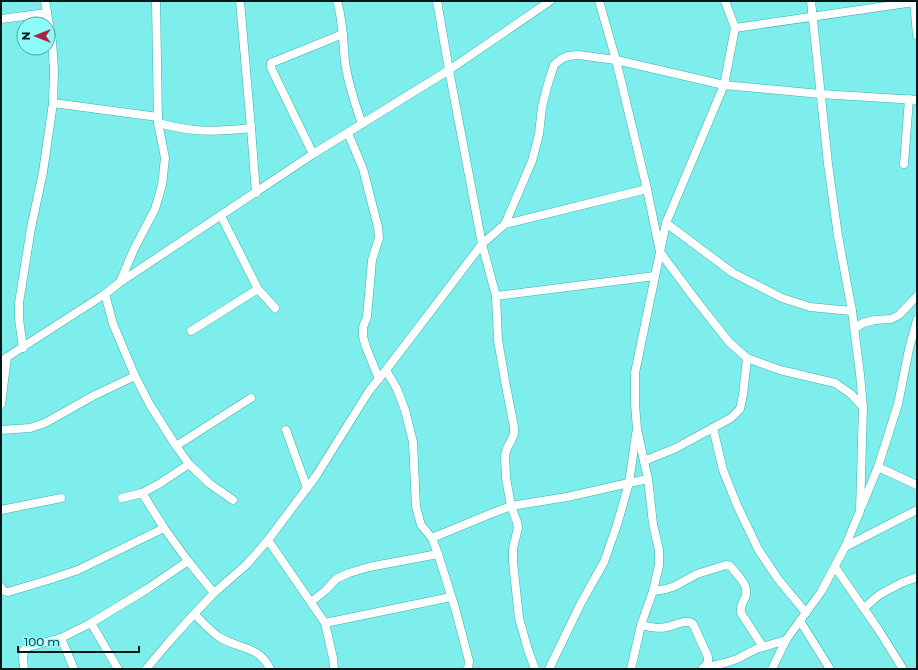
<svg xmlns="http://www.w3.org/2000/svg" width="918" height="670" font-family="Montserrat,sans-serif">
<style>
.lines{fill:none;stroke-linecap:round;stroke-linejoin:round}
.minor-casing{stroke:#39b0b0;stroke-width:9}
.minor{stroke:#fff;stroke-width:8}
</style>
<rect width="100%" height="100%" fill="#7eeeed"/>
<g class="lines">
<g class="minor-casing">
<g id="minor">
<polyline points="240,1 251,128 256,193"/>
<path d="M337,1C343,20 343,42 345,62C348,83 355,104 362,124"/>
<polyline points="599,1 616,60 647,189 660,252 695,299 729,342 747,358 780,370 835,383 851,394 863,407"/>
<polyline points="914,1 917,35"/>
<polyline points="1,19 47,13"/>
<polyline points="735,28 914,2"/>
<polyline points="53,103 158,117"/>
<path d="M158,123C170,126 183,129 195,130C214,132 233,130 251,128"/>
<polyline points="348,133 363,169 378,227 379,238 372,260 367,317 363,327 363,337 366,347 379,379"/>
<polyline points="313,154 273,72 271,67 271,63 343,34"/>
<polyline points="904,164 909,99"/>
<polyline points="221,216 258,289 275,308"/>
<polyline points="666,223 733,273 782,298 810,307 852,311"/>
<polyline points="505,224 532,161 539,134 542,107 547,87 554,65 561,59 568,56 578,55 616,60 724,85 820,94 917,100"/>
<polyline points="120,282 134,249 155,209 162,185 165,158 158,123 156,1"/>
<polyline points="105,294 113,324 135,376 150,405 176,446 189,464 210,484 233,500"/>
<polyline points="496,296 655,276"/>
<polyline points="855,328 863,323 875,320 891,319 899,315 917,296"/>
<polyline points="191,331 258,289"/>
<polyline points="23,348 19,319 19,303 31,228 43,172 53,103 54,70 52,41 47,13 45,1"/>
<polyline points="1,361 105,294 119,283 313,154 449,70 550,1"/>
<polyline points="386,370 397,389 405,410 413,442 416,507 421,525 432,538 438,554 455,608 469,661 468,669"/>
<polyline points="1,404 7,357"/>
<polyline points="713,428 723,470 737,505 758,549 778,579 806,613"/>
<polyline points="1,430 30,428 45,423 93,396 135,376"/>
<polyline points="286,430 307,488"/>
<polyline points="176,446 251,398"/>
<polyline points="644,461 676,448 731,418 740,409 743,395 747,358"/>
<polyline points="878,467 917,485"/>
<polyline points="142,493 164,528 188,561 214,593"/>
<polyline points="122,498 142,493 159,484 189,464"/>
<polyline points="862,506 878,467 898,404 909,349 917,320"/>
<polyline points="1,510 61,498"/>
<polyline points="432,538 490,514 511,506 567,497 629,483 648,479"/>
<polyline points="268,540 325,623 333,658 334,669"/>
<polyline points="845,547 917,510"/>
<polyline points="835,567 878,629 903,669"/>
<path d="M1,587C2,590 5,592 8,592L48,580L78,570L164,528"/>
<path d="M653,591L666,589L675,586L697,574L726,565L730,566L732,568C739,577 750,586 745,598C742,603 740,607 741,613L763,647"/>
<polyline points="311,602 326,590 336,579 349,573 369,567 438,554"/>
<polyline points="864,608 879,595 901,583 917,577"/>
<path d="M194,614C202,621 210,631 219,637C238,649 260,646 270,669"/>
<polyline points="800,621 830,669"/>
<polyline points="91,623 118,669"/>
<polyline points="325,623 451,597"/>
<path d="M641,625C650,627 658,629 667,627C675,626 686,618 693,624L708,657V662L703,669"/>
<polyline points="61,638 74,669"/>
<polyline points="703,668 725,663 737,659 756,649 786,640"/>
<polyline points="24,669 23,658 24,650 28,647 61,638 91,623 147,589 188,561"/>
<polyline points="146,669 168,643 194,614 214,593 247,564 268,540 316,476 369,391 386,370 482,244 449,70 437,1"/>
<polyline points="535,669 528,650 519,618 513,562 513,548 518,528 517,522 511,506 506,478 505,455 507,448 511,441 514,434 514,427 505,381 498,340 496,296 482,244 505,224 647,189"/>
<polyline points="549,669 581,603 604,562 617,525 629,483 636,434"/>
<polyline points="631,669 641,625 653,591 659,565 659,550 653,524 648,479 637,429 635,404 635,373 666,223 724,85 735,28 725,1"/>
<polyline points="772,669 786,640 821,592 845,547 860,511 863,407 860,374 852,311 838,236 828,164 811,1"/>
</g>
</g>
<use href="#minor" class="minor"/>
</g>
<rect width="918" height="670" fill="none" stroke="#011919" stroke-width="4"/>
<g transform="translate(36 36) rotate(270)"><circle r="19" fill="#8cfbfa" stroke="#54a1a0"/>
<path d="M0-3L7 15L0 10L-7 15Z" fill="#b21f42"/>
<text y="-6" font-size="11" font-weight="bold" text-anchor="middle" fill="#011919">N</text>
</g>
<path d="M18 646v6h121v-6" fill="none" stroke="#011919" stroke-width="2"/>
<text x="24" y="646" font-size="12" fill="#011919" stroke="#8cfbfa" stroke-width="3" paint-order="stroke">100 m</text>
</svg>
